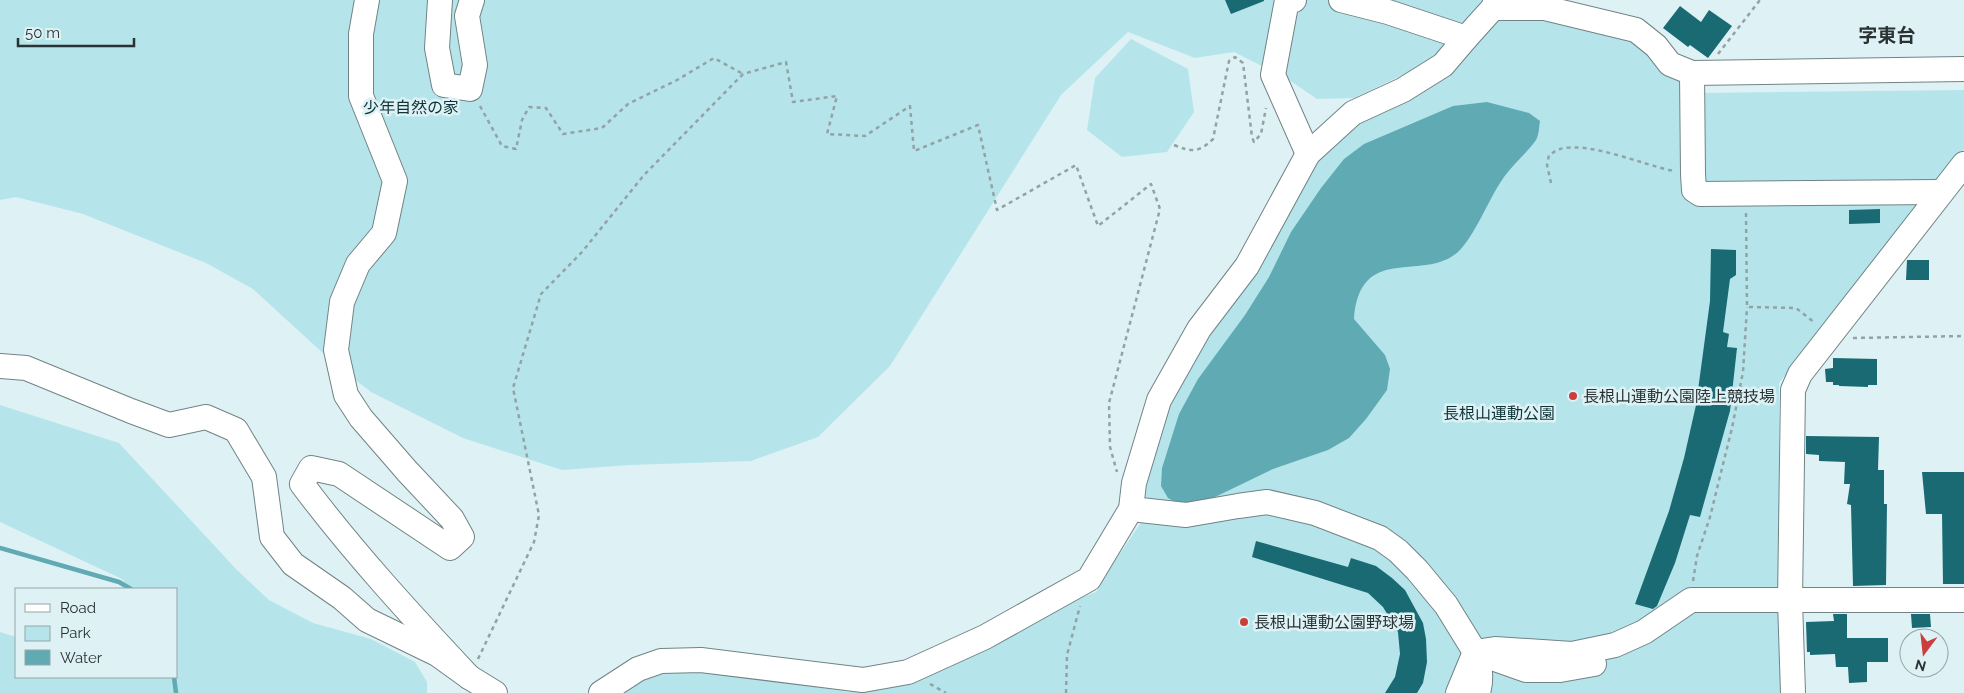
<svg xmlns="http://www.w3.org/2000/svg" width="1964" height="693" font-family="Raleway,'Noto Sans JP',sans-serif">
<style>
.green{fill:#b5e5eb}
.water{fill:#60aab3}
.lines{fill:none;stroke-linecap:round;stroke-linejoin:round}
.stream{stroke:#60aab3;stroke-width:4.5}
.building{fill:#196a73}
.minor-casing{stroke:#718385;stroke-width:26}
.path{stroke:#93a2a5;stroke-width:2.5;stroke-dasharray:4 4;stroke-linecap:butt}
.minor{stroke:#fff;stroke-width:24}
.poi-dot{fill:#cc3e3c;stroke:#def2f5;stroke-width:2}
.labels{text-anchor:middle;stroke-width:5;stroke-linejoin:round;paint-order:stroke}
.park-label{font-size:16px;fill:#0f3438;stroke:#def2f5}
.poi-label{font-size:16px;fill:#2a3233;stroke:#def2f5;text-anchor:start}
.quarter-label{font-size:19px;font-weight:bold;fill:#2a3233;stroke:#def2f5}
</style>
<rect width="100%" height="100%" fill="#def2f5"/>
<g class="green">
<polygon points="0,0 1483,0 1483,3 1438,58 1354,98 1317,99 1286,78 1234,52 1195,58 1128,32 1061,95 890,366 818,437 751,461 630,465 562,470 463,438 371,392 336,365 253,289 206,263 83,214 16,197 0,200"/>
<polygon points="1523,16 1543,16 1627,38 1700,93 1964,90 1964,149 1779,383 1779,629 1788,693 620,693 646,678 672,669 713,672 849,692 875,690 926,673 1056,607 1096,592 1114,562 1140,524 1142,489 1162,424 1179,380 1257,270 1312,167 1333,141 1497,20"/>
<polygon points="1131,39 1188,69 1194,112 1167,152 1122,157 1087,130 1095,78"/>
<polygon points="0,405 119,443 237,570 269,600 313,623 371,639 415,662 427,682 427,693 0,693 0,632 16,637 16,677 176,677 176,589 130,589 122,579 0,522"/>
</g>
<path class="water" d="M1487,102L1529,113L1540,121C1539,127 1539,135 1536,140C1527,153 1513,164 1504,177C1489,198 1475,236 1458,252C1423,283 1360,242 1354,319L1385,355L1390,369L1387,390L1366,419L1349,438L1328,450L1273,469L1213,498L1194,504L1177,503L1168,498L1161,486L1162,468L1179,414L1198,379L1245,315L1269,277L1291,232L1321,188L1344,159L1364,144L1453,106Z"/>
<g class="lines">
<g class="stream">
<polyline points="0,548 119,582 131,589"/>
<polyline points="174,677 176,693"/>
</g>
</g>
<g class="building">
<polygon points="1225,0 1264,0 1264,1 1231,14"/>
<polygon points="1680,6 1701,22 1709,10 1732,26 1708,58 1690,45 1688,47 1663,28"/>
<polygon points="1880,209 1880,223 1849,224 1849,210"/>
<polygon points="1711,249 1736,250 1736,275 1730,279 1723,332 1729,334 1727,347 1737,348 1730,411 1700,517 1690,515 1675,563 1657,606 1653,609 1635,604 1669,511 1684,458 1696,405 1710,301"/>
<polygon points="1907,260 1929,260 1929,280 1906,280"/>
<polygon points="1833,358 1877,359 1877,385 1868,385 1868,387 1839,386 1839,385 1833,385 1833,382 1826,382 1825,369 1833,368"/>
<polygon points="1806,436 1879,437 1878,470 1884,470 1884,504 1887,504 1886,585 1853,586 1851,505 1847,504 1850,484 1844,484 1845,462 1819,461 1819,455 1806,454"/>
<polygon points="1922,472 1964,472 1964,584 1943,584 1942,514 1926,514"/>
<polygon points="1256,541 1348,567 1351,558 1376,566 1392,578 1405,590 1423,623 1426,639 1427,662 1423,683 1417,693 1385,693 1395,677 1400,654 1398,632 1383,607 1368,593 1252,557"/>
<polygon points="1833,614 1847,614 1847,638 1888,638 1888,662 1867,662 1867,682 1849,683 1848,667 1836,667 1835,654 1810,655 1810,652 1807,652 1806,622 1834,621"/>
<polygon points="1911,614 1930,614 1931,627 1912,628"/>
</g>
<g class="lines">
<g class="minor-casing">
<g id="minor">
<path d="M367,0L361,34V96L395,181L384,233L358,264L342,302L336,350L346,395L361,418L407,471L452,519L462,537L450,548L339,474L311,468L302,484C353,552 411,615 469,677"/>
<polyline points="440,0 437,48 444,85 470,89 475,65 467,16 472,0"/>
<polyline points="1294,0 1287,0 1273,75 1308,154"/>
<polyline points="1341,0 1388,12 1466,38 1493,8 1496,0"/>
<polyline points="1493,8 1545,8 1636,30 1656,46 1670,64 1692,73 1964,69"/>
<polyline points="1692,73 1693,174 1694,190 1700,194 1941,192"/>
<polyline points="0,366 26,368 131,411 169,425 206,417 236,430 264,477 272,537 293,564 342,598 367,620 437,654 469,677 495,693"/>
<polyline points="1131,509 1186,515 1238,506 1267,502 1315,513 1380,538 1398,551 1417,570 1446,605 1475,652"/>
<polyline points="1475,652 1495,649 1572,654 1615,645 1644,632 1691,600 1964,600"/>
<polyline points="601,693 638,669 661,661 701,660 863,680 908,672 985,637 1089,579 1131,509 1134,483 1159,400 1199,329 1247,266 1308,154 1353,113 1403,90 1443,65 1466,38"/>
<polyline points="1458,693 1475,652"/>
<path d="M1478,693C1482,678 1481,666 1475,652L1526,670H1560L1594,664"/>
<polyline points="1793,693 1790,601 1793,390 1800,374 1964,164"/>
</g>
</g>
<g class="path">
<polyline points="1718,54 1760,0"/>
<polyline points="480,106 502,146 516,149 522,120 529,107 546,108 563,134 602,128 628,104 677,80 714,58 743,74"/>
<path d="M1174,145C1191,152 1199,153 1213,139L1229,61L1235,57L1243,63L1252,137L1254,142L1261,134L1266,108"/>
<path d="M1551,183L1547,165L1549,155C1553,153 1556,150 1560,149C1589,141 1643,165 1674,171"/>
<polyline points="1746,213 1747,307 1796,308 1815,323"/>
<polyline points="1853,338 1964,336"/>
<polyline points="1693,581 1697,556 1710,517 1732,428 1743,372 1747,307"/>
<polyline points="478,659 534,542 539,515 513,388 541,294 582,252 644,175 743,74 786,62 793,102 837,96 827,134 865,136 910,106 914,151 978,125 997,210 1076,165 1098,226 1151,184 1160,209 1109,403 1110,447 1117,472"/>
<polyline points="930,684 946,693"/>
<polyline points="1066,693 1067,655 1080,606"/>
</g>
<use href="#minor" class="minor"/>
</g>
<g class="poi-dot">
<circle cx="1573" cy="396" r="5"/>
<circle cx="1244" cy="622" r="5"/>
</g>
<g class="labels">
<g class="park-label">
<text x="411" y="113">少年自然の家</text>
<text x="1499" y="419">長根山運動公園</text>
</g>
<g class="poi-label">
<text x="1583" y="402">長根山運動公園陸上競技場</text>
<text x="1254" y="628">長根山運動公園野球場</text>
</g>
<g class="quarter-label">
<text x="1887" y="42">字東台</text>
</g>
</g>
<rect x="15" y="588" width="162" height="90" fill="#def2f5" stroke="#96a5a7"/>
<rect x="25" y="604" width="25" height="8" fill="#ffffff" stroke="#96a5a7"/>
<text x="60" y="613" font-size="15" fill="#2a3233">Road</text>
<rect x="25" y="626" width="25" height="15" fill="#b5e5eb" stroke="#96a5a7"/>
<text x="60" y="638" font-size="15" fill="#2a3233">Park</text>
<rect x="25" y="650" width="25" height="15" fill="#60aab3" stroke="#96a5a7"/>
<text x="60" y="663" font-size="15" fill="#2a3233">Water</text>
<g transform="translate(1924 653) rotate(195)"><circle r="24" fill="#def2f5" stroke="#96a5a7"/>
<path d="M0-4L9 19L0 12L-9 19Z" fill="#cc3e3c"/>
<text y="-8" font-size="14" font-weight="bold" text-anchor="middle" fill="#2a3233">N</text>
</g>
<path d="M18 38v8h116v-8" fill="none" stroke="#2a3233" stroke-width="2.5"/>
<text x="25" y="38" font-size="15" fill="#2a3233" stroke="#def2f5" stroke-width="4" paint-order="stroke">50 m</text>
</svg>
